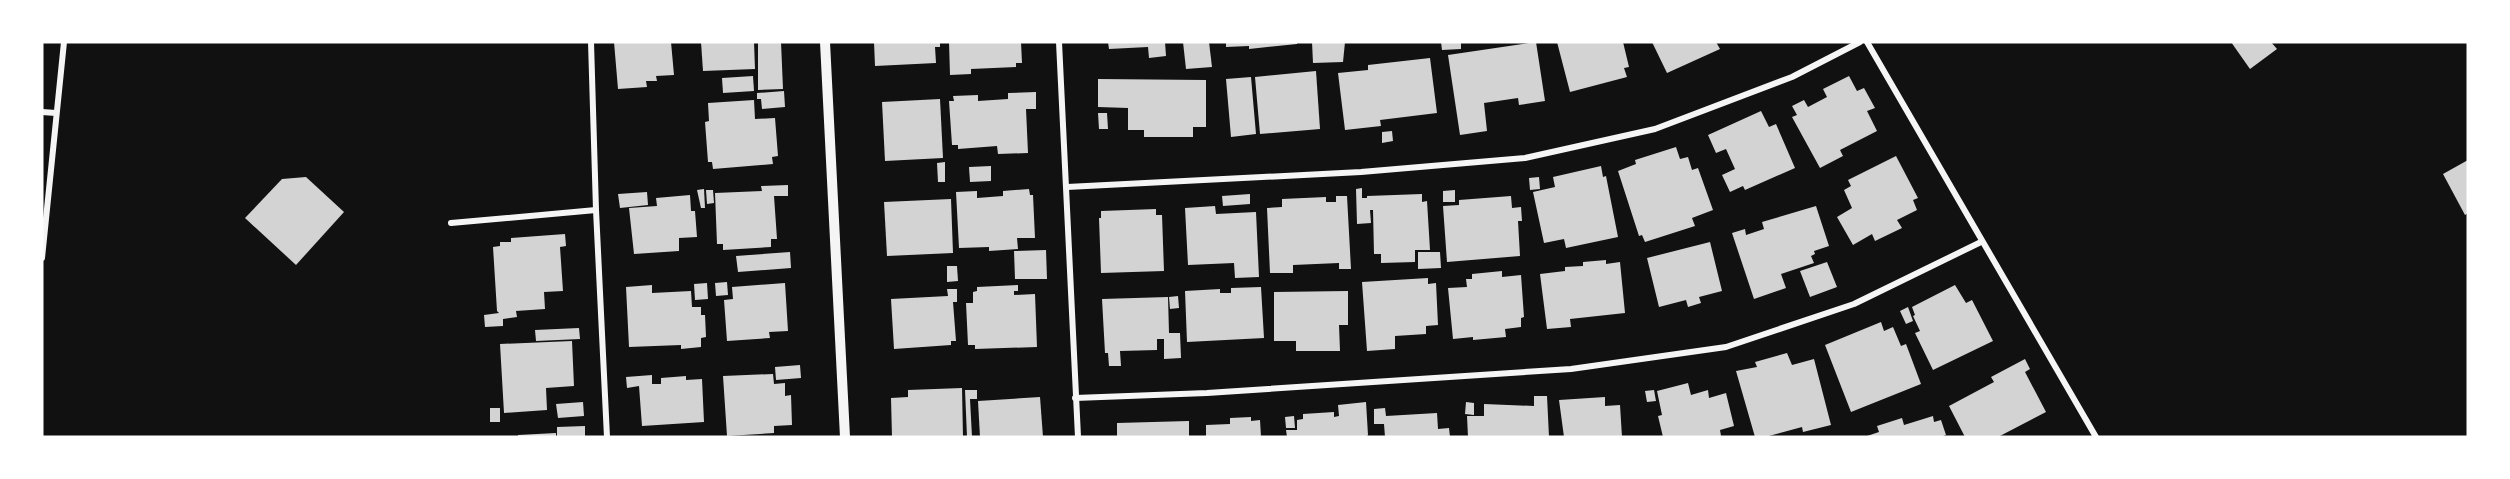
<svg xmlns="http://www.w3.org/2000/svg" width="2510" height="479" font-family="'PT Serif',serif">
<style>
.building{fill:#d3d3d3}
.lines{fill:none;stroke-linecap:round;stroke-linejoin:round}
.minor{stroke:#f5f5f5;stroke-width:6}
.tertiary{stroke:#f5f5f5;stroke-width:10}
</style>
<rect width="100%" height="100%" fill="#111"/>
<g class="building">
<polygon points="614,42 671,42 674,75 656,76 657,81 646,81 647,87 618,89"/>
<polygon points="701,42 754,42 755,69 703,71"/>
<polygon points="758,42 781,42 783,89 758,90"/>
<polygon points="874,42 940,42 940,47 935,47 936,63 875,66"/>
<polygon points="949,42 1021,42 1022,63 1016,63 1016,67 971,69 971,74 950,75"/>
<polygon points="1108,42 1165,42 1166,56 1149,58 1148,47 1109,49"/>
<polygon points="1183,42 1209,42 1212,67 1186,69"/>
<polygon points="1226,42 1297,42 1297,44 1249,49 1249,46 1226,47"/>
<polygon points="1312,42 1345,42 1343,62 1313,63"/>
<polygon points="1441,42 1461,42 1461,49 1442,50"/>
<polygon points="1536,42 1545,101 1519,105 1518,98 1484,103 1487,131 1460,135 1448,55"/>
<polygon points="1557,42 1623,42 1629,67 1624,68 1627,77 1570,92"/>
<polygon points="1652,42 1716,42 1720,49 1667,73"/>
<polygon points="2231,42 2271,42 2277,49 2250,69"/>
<polygon points="1430,58 1437,113 1380,120 1381,126 1345,130 1338,73 1368,70 1368,65"/>
<polygon points="1316,71 1320,129 1260,134 1255,77"/>
<polygon points="753,76 754,91 723,93 722,78"/>
<polygon points="1849,76 1857,91 1864,88 1875,108 1867,111 1877,131 1840,150 1843,156 1820,168 1792,117 1797,115 1792,106 1804,100 1808,107 1827,97 1823,89"/>
<polygon points="1251,77 1256,134 1231,137 1226,79"/>
<polygon points="1098,79 1206,80 1206,127 1193,127 1193,137 1144,137 1144,130 1128,130 1128,108 1098,107"/>
<polygon points="784,91 785,107 762,109 761,99 757,99 757,93"/>
<polygon points="1036,92 1036,109 1026,109 1028,153 998,154 997,146 958,149 958,145 952,145 949,101 954,101 953,96 978,95 978,101 1008,99 1008,93"/>
<polygon points="940,99 943,158 885,161 882,102"/>
<polygon points="754,100 755,119 775,118 778,156 772,157 773,164 713,169 712,162 708,162 705,122 709,121 708,103"/>
<polygon points="1761,111 1769,127 1776,124 1795,168 1745,190 1743,186 1730,192 1722,175 1735,169 1726,149 1716,153 1708,135"/>
<polygon points="1098,113 1107,113 1108,129 1099,129"/>
<polygon points="1392,131 1393,141 1382,143 1382,132"/>
<polygon points="1676,147 1680,159 1688,157 1692,170 1698,168 1713,210 1692,218 1695,226 1645,242 1642,235 1639,236 1618,171 1636,164 1635,160"/>
<polygon points="1896,156 1918,198 1913,200 1917,210 1897,220 1902,228 1875,241 1872,234 1853,245 1837,217 1852,208 1844,190 1851,186 1848,180"/>
<polygon points="2468,160 2468,213 2465,215 2443,174"/>
<polygon points="945,162 945,182 938,182 937,163"/>
<polygon points="991,166 991,181 970,182 969,167"/>
<polygon points="1601,166 1603,177 1606,176 1618,237 1566,248 1564,239 1544,243 1533,192 1555,187 1553,177"/>
<polygon points="306,177 344,212 296,265 245,218 282,179"/>
<polygon points="1539,177 1540,189 1530,190 1529,178"/>
<polygon points="788,185 788,196 774,196 777,239 771,239 771,247 723,250 723,244 717,244 715,193 762,191 761,186"/>
<polygon points="1362,188 1362,198 1367,198 1367,196 1422,194 1422,202 1427,201 1430,250 1415,250 1415,262 1381,263 1381,254 1374,254 1373,210 1370,210 1371,223 1357,224 1356,189"/>
<polygon points="704,189 705,208 701,208 697,190"/>
<polygon points="1029,189 1030,195 1033,195 1035,238 1017,238 1018,249 989,251 989,247 959,248 956,192 977,191 977,198 1003,196 1003,191"/>
<polygon points="706,190 713,190 714,203 707,204"/>
<polygon points="1455,190 1455,202 1443,202 1443,191"/>
<polygon points="647,192 648,205 620,208 618,194"/>
<polygon points="1250,194 1250,204 1223,206 1222,196"/>
<polygon points="690,195 691,211 695,211 697,237 679,238 679,251 634,254 629,208 657,206 656,198"/>
<polygon points="1336,196 1347,196 1351,269 1339,269 1339,263 1293,265 1293,273 1270,273 1267,208 1282,207 1282,199 1326,197 1326,202 1336,202"/>
<polygon points="1511,196 1512,208 1521,207 1522,221 1518,221 1520,256 1447,262 1443,206 1459,205 1459,200"/>
<polygon points="951,199 953,253 887,256 884,202"/>
<polygon points="1215,206 1216,214 1256,212 1259,277 1235,278 1234,263 1188,265 1185,208"/>
<polygon points="1816,206 1829,246 1814,251 1815,254 1811,256 1814,263 1781,274 1786,288 1754,299 1732,233 1745,229 1746,235 1764,229 1762,222"/>
<polygon points="1156,209 1156,215 1162,215 1164,271 1101,273 1099,218 1101,218 1101,211"/>
<polygon points="565,234 566,246 560,247 563,291 544,292 545,309 516,311 517,317 503,319 503,326 485,327 484,315 499,313 497,311 493,247 500,246 500,242 511,242 511,238"/>
<polygon points="1710,242 1722,291 1699,297 1701,303 1688,307 1686,300 1659,307 1647,258"/>
<polygon points="1046,250 1047,279 1015,279 1014,251"/>
<polygon points="790,252 791,268 738,272 736,256"/>
<polygon points="1418,252 1440,252 1441,268 1418,269"/>
<polygon points="1606,260 1606,264 1620,262 1625,313 1570,319 1571,327 1547,329 1540,274 1565,271 1565,267 1583,266 1583,262"/>
<polygon points="1827,262 1837,287 1810,297 1800,271"/>
<polygon points="947,266 957,266 958,281 947,282"/>
<polygon points="1502,271 1502,277 1521,275 1524,317 1521,318 1521,327 1505,329 1506,337 1473,340 1473,337 1453,339 1448,288 1467,287 1466,279 1472,279 1472,274"/>
<polygon points="1428,278 1428,284 1436,283 1438,325 1426,326 1426,334 1395,336 1395,349 1367,351 1362,282"/>
<polygon points="727,282 728,295 716,296 715,283"/>
<polygon points="707,283 708,299 695,300 694,284"/>
<polygon points="785,283 788,331 769,332 770,338 727,341 724,300 733,299 732,287"/>
<polygon points="652,285 652,293 691,291 692,307 701,307 701,315 705,315 706,337 701,338 701,347 681,349 681,345 629,347 626,287"/>
<polygon points="1018,285 1018,291 1014,291 1014,295 1035,294 1037,347 975,349 975,345 968,345 966,303 973,303 973,292 977,291 977,287"/>
<polygon points="1955,285 1966,303 1972,300 1993,341 1933,370 1915,333 1920,331 1913,316 1915,315 1912,307"/>
<polygon points="1261,287 1264,338 1187,342 1185,291 1220,289 1220,293 1231,293 1231,288"/>
<polygon points="947,289 957,289 957,302 953,302 956,341 951,341 951,345 894,349 891,299 948,296"/>
<polygon points="1348,291 1348,325 1339,325 1340,351 1296,351 1296,341 1274,341 1274,292"/>
<polygon points="1178,296 1179,308 1170,309 1169,297"/>
<polygon points="1168,297 1169,333 1180,333 1181,358 1164,359 1164,339 1157,339 1157,350 1120,351 1121,366 1109,366 1108,353 1105,353 1102,299"/>
<polygon points="1908,307 1913,321 1906,324 1900,311"/>
<polygon points="1881,322 1884,331 1893,327 1901,346 1906,344 1921,384 1851,412 1825,345"/>
<polygon points="579,328 580,339 536,341 535,330"/>
<polygon points="572,341 574,386 546,388 547,410 504,413 500,344"/>
<polygon points="1787,353 1792,365 1814,359 1831,425 1803,432 1802,427 1765,437 1755,437 1736,371 1757,367 1755,362"/>
<polygon points="2025,359 2030,369 2025,372 2046,412 1998,437 1965,437 1949,406 1994,382 1991,377"/>
<polygon points="800,365 801,378 776,380 775,367"/>
<polygon points="773,374 774,384 785,383 785,396 791,395 792,425 774,426 774,433 727,436 723,376"/>
<polygon points="652,375 652,384 661,384 661,378 686,376 686,380 702,379 704,422 642,426 639,386 627,388 626,377"/>
<polygon points="1688,383 1691,395 1708,390 1709,398 1726,393 1734,426 1720,430 1721,436 1716,437 1663,437 1658,416 1662,415 1657,391"/>
<polygon points="962,388 963,437 892,437 891,398 908,397 908,390"/>
<polygon points="965,390 977,390 977,399 970,399 972,437 967,437"/>
<polygon points="1654,390 1656,401 1647,402 1645,391"/>
<polygon points="1534,396 1547,396 1549,437 1468,437 1467,416 1484,416 1484,404 1534,406"/>
<polygon points="1040,397 1043,437 980,437 978,401"/>
<polygon points="1605,397 1605,406 1620,405 1622,437 1564,437 1559,400"/>
<polygon points="583,402 584,416 558,418 556,404"/>
<polygon points="1366,402 1368,435 1366,437 1287,437 1286,430 1297,430 1297,420 1303,419 1303,414 1334,412 1334,417 1339,416 1338,405"/>
<polygon points="1466,402 1474,403 1474,415 1465,414"/>
<rect x="490" y="408" width="10" height="14"/>
<polygon points="1385,408 1386,416 1437,413 1438,429 1449,428 1450,437 1385,437 1384,424 1374,424 1374,409"/>
<polygon points="1294,416 1295,428 1286,428 1285,417"/>
<polygon points="1933,416 1934,422 1941,420 1946,435 1940,437 1864,437 1879,432 1877,426 1902,418 1904,425"/>
<polygon points="1251,417 1251,421 1260,420 1261,437 1206,437 1206,425 1230,424 1230,418"/>
<polygon points="1189,421 1189,437 1117,437 1117,423"/>
<polygon points="585,426 585,437 557,437 557,427"/>
<polygon points="556,433 556,437 518,437 518,435"/>
</g>
<g class="lines">
<g class="minor">
<polyline points="591,42 596,210 607,437"/>
<polyline points="1059,42 1078,437"/>
<polyline points="1867,42 2096,437"/>
<polyline points="42,112 56,113"/>
<polyline points="1067,187 1361,172 1525,158 1655,129 1792,77 1860,42"/>
<polyline points="451,223 596,210"/>
<polyline points="42,258 64,42"/>
<polyline points="1075,398 1207,393 1571,369 1726,347 1854,304 1981,242"/>
</g>
<polyline class="tertiary" points="825,42 845,437"/>
</g>
<rect width="2510" height="479" fill="none" stroke="#ffffff" stroke-width="87"/>
</svg>
